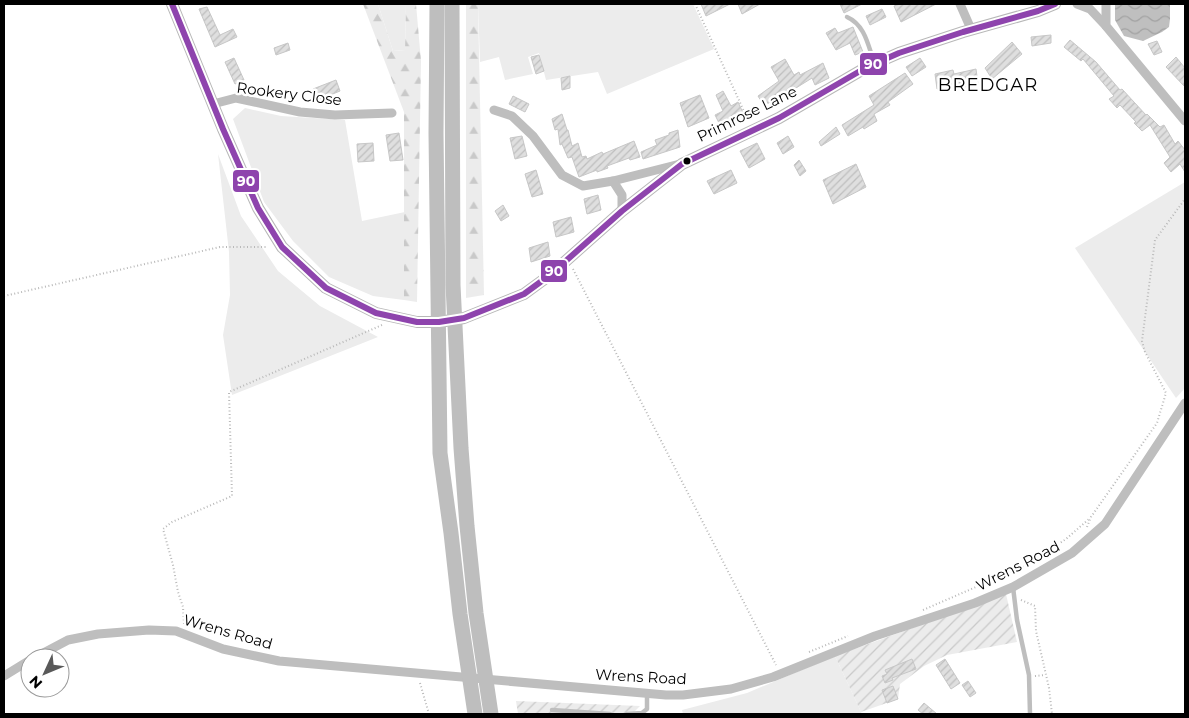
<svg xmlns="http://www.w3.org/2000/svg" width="1189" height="718" font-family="Montserrat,sans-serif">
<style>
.green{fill:#ececec}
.forest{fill:url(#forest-firs)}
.garden{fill:url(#garden-furrows)}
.water{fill:url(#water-waves)}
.building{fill:url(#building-hatch);stroke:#c7c7c7}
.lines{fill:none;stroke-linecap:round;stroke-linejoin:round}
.path{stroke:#b9b9b9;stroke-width:2;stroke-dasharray:1 2.5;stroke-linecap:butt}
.lane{stroke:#bebebe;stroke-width:4.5}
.street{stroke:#bebebe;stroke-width:9}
.secondary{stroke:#b8b8b8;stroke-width:12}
.highway{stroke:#bebebe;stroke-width:15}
.bus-1-casing{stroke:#fff;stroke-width:10}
.bus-1{stroke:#8e44ad;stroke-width:6}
.bus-dot{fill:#000;stroke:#fff;stroke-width:2}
.labels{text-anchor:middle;stroke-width:5;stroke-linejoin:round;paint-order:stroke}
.street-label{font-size:15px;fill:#000;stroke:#fff}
.quarter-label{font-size:18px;letter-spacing:1px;fill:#000;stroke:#fff}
.line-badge{stroke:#fff;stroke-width:2}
.badge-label{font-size:14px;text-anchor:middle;font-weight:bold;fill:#fff}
</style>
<defs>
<pattern id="forest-firs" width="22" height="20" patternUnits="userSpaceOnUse" patternTransform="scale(1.25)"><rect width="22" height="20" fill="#ececec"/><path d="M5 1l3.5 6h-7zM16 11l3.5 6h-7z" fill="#c9c9c9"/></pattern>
<pattern id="garden-furrows" width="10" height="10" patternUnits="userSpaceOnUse" patternTransform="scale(1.25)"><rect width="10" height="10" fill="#ececec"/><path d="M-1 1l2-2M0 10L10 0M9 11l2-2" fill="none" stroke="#c9c9c9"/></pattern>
<pattern id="water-waves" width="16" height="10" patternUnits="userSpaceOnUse" patternTransform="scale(1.25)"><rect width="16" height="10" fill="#bfbfbf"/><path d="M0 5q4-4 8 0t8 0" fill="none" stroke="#a2a2a2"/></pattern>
<pattern id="building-hatch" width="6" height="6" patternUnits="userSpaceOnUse" patternTransform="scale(1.25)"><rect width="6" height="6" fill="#dfdfdf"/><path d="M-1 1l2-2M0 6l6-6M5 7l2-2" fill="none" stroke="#bebebe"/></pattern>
</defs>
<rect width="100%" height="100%" fill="#fff"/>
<g class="green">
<polygon points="378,4 406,4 405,50 393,51"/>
<polygon points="478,4 693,4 714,49 607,94 598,72 546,80 539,53 528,57 533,74 505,80 499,57 480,62"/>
<polygon points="245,108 281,116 345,120 362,221 405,212 404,300 373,296 329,277 293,241 264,202 233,119"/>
<polygon points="218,154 241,216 278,271 320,306 378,337 232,395 223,335 230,295 229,252"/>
<polygon points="1185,182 1185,388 1176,398 1075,248"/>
<polygon points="835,656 862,714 683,714 682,710 747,693"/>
</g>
<g class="forest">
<polygon points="363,4 378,4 393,51 405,50 406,4 416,4 421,61 417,302 404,300 404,112"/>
<polygon points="466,4 478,4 484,295 466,298"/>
</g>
<g class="garden">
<polygon points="1006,594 1017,642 947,655 924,666 900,684 898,699 861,712 835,656"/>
<polygon points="516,701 640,706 632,714 518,714"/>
</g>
<polygon class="water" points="1115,4 1170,4 1170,19 1169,27 1162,32 1143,41 1124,36 1115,20"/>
<g class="building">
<polygon points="701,4 730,4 706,16"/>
<polygon points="738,4 760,4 742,14"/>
<polygon points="840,4 862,4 844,13"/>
<polygon points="900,4 936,4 901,22 894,6"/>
<polygon points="207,7 220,35 233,29 237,37 215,47 199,9"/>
<polygon points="882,9 886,17 870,25 866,16"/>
<polygon points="853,27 863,52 855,55 850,43 836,50 826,33 835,28 838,33"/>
<polygon points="1051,35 1051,43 1032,46 1031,37"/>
<polygon points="1070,40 1096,62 1120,90 1122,89 1146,115 1147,114 1160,127 1164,125 1175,144 1178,141 1185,150 1185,172 1180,164 1171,172 1164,163 1170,157 1150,125 1142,131 1134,123 1136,122 1120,105 1117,108 1109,99 1114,96 1083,59 1081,61 1064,47"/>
<polygon points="1157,41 1162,52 1154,55 1148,44"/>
<polygon points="1012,42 1022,54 992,79 985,68"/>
<polygon points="288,43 290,50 276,55 274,48"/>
<polygon points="539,55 544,71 536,74 531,57"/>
<polygon points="1176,57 1185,68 1185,87 1166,67"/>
<polygon points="234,58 244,80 235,84 225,62"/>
<polygon points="920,58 926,67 912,76 906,67"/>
<polygon points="785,59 794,75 799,72 800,75 823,63 829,78 815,85 812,78 796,88 795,87 781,95 764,106 758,96 779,81 771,67"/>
<polygon points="976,69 978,84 964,87 963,84 937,89 935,74 953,70 954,74"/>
<polygon points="905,73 913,84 888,102 890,105 874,114 877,121 864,129 863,127 848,136 842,125 874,105 869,96"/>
<polygon points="570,76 570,88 562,90 561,78"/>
<polygon points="336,80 340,91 318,100 313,89"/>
<polygon points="723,91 731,106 738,102 744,115 721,127 715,115 723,111 716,95"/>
<polygon points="700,95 709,118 688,127 680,103"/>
<polygon points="513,96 529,104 525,112 509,104"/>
<polygon points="562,114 567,130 568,130 572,146 578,143 582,157 586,156 587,159 602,152 603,154 634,141 640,157 630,160 629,158 607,166 608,168 597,172 597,170 579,177 572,157 568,158 562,144 560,145 558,129 555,130 552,119"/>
<polygon points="836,127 840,134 821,146 819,142"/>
<polygon points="678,130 680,147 643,159 641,152 657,145 655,140 669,135 669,133"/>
<polygon points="399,133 403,160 390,161 386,135"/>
<polygon points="522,136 527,156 515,159 510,138"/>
<polygon points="788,136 794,147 783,154 777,143"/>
<polygon points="373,143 374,161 358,162 357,144"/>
<polygon points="757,143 765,159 749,168 740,151"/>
<polygon points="799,160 806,171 800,176 794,165"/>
<polygon points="856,164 866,187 833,204 823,180"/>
<polygon points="536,170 543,194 532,197 525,174"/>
<polygon points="731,170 737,183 714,194 707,181"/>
<polygon points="598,195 601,210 587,214 584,199"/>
<polygon points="503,205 509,216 501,221 495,211"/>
<polygon points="571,217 574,232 556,237 553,222"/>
<polygon points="548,242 550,256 531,262 529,248"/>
<polygon points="912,659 916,669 892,678 893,680 885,683 882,676 887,674 885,670"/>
<polygon points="945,659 960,683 951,689 936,665"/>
<polygon points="968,681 976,693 970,697 962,685"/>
<polygon points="893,686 898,699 887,703 882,690"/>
<polygon points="924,703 937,714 923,714 918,710"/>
</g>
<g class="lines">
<g class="path">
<polyline points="695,4 748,120"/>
<polyline points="573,269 776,665"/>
<polyline points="4,296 220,247 268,247"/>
<polyline points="1087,527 1091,517 1157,423 1166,393 1145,352 1142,341 1155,240 1185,199"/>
<polyline points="1021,600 1035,606 1036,631 1049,688 1052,714"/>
<polyline points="923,610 1029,564 1066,539 1089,519"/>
<polyline points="184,624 183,607 178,592 173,565 163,529 172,522 232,496 229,392 382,325"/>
<polyline points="809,652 848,636"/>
<polyline points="1035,676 1045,675"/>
<polyline points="420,683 429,714"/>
</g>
<g class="lane">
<path d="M847,17C865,25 868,45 874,62"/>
<polyline points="1013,587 1017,620 1029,675 1030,714"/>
<polyline points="552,710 610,714"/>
<polyline points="627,714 642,713 647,709 647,693"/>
</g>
<g class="street">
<polyline points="960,4 971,29"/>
<polyline points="1077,4 1090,9 1106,26"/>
<polyline points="1106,4 1106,26 1185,121"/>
<polyline points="213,104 236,98 300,112 335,115 392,113"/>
<polyline points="494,110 512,116 533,136 562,175 583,186 613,181 680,164"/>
<polyline points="613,181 622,195 622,211"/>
<polyline points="34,658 68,640 98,634 149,630 176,631 223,649 279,661 666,695 683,695 731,689 773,677 875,636 975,603 1013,587 1072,553 1105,524 1185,403"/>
<polyline points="4,676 30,660"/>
</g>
<polyline class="secondary" points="172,4 223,129 258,208 282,247 326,288 376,313 417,322 439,322 464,318 524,294 550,275 622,211 682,164 779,118 867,67 899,53 963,32 1038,11 1055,4"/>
<g class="highway">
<polyline points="437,4 436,133 440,453 451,533 460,614 475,714"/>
<polyline points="452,4 453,285 461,448 467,526 476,613 491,714"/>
</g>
<g class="bus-1-casing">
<polyline id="bus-1" points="172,4 223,129 258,208 282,247 326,288 376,313 417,322 439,322 464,318 524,294 550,275 622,211 682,164 779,118 867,67 899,53 963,32 1038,11 1055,4"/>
</g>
<use href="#bus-1" class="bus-1"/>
</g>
<circle class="bus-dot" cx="687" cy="161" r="4.5"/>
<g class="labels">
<g class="street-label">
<text transform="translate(289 94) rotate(7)" y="5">Rookery Close</text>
<text transform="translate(747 114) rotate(-26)" y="5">Primrose Lane</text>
<text transform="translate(1018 566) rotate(-27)" y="5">Wrens Road</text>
<text transform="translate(228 632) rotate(16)" y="5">Wrens Road</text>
<text transform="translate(641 677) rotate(3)" y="5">Wrens Road</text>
</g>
<g class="quarter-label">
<text x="988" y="91">BREDGAR</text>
</g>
</g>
<g class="line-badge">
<rect x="859" y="52" width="29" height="24" rx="5" fill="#8e44ad"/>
<rect x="232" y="169" width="28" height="24" rx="5" fill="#8e44ad"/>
<rect x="540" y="259" width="28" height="24" rx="5" fill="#8e44ad"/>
</g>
<g class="badge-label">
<text x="873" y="69">90</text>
<text x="246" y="186">90</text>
<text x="554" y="276">90</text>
</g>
<rect width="1189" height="718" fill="none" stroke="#000000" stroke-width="10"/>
<g transform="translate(45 673) rotate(226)"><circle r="24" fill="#ffffff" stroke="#999999"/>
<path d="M0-4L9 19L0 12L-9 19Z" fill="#595959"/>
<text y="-8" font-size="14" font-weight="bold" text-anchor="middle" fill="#000000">N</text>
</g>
</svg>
